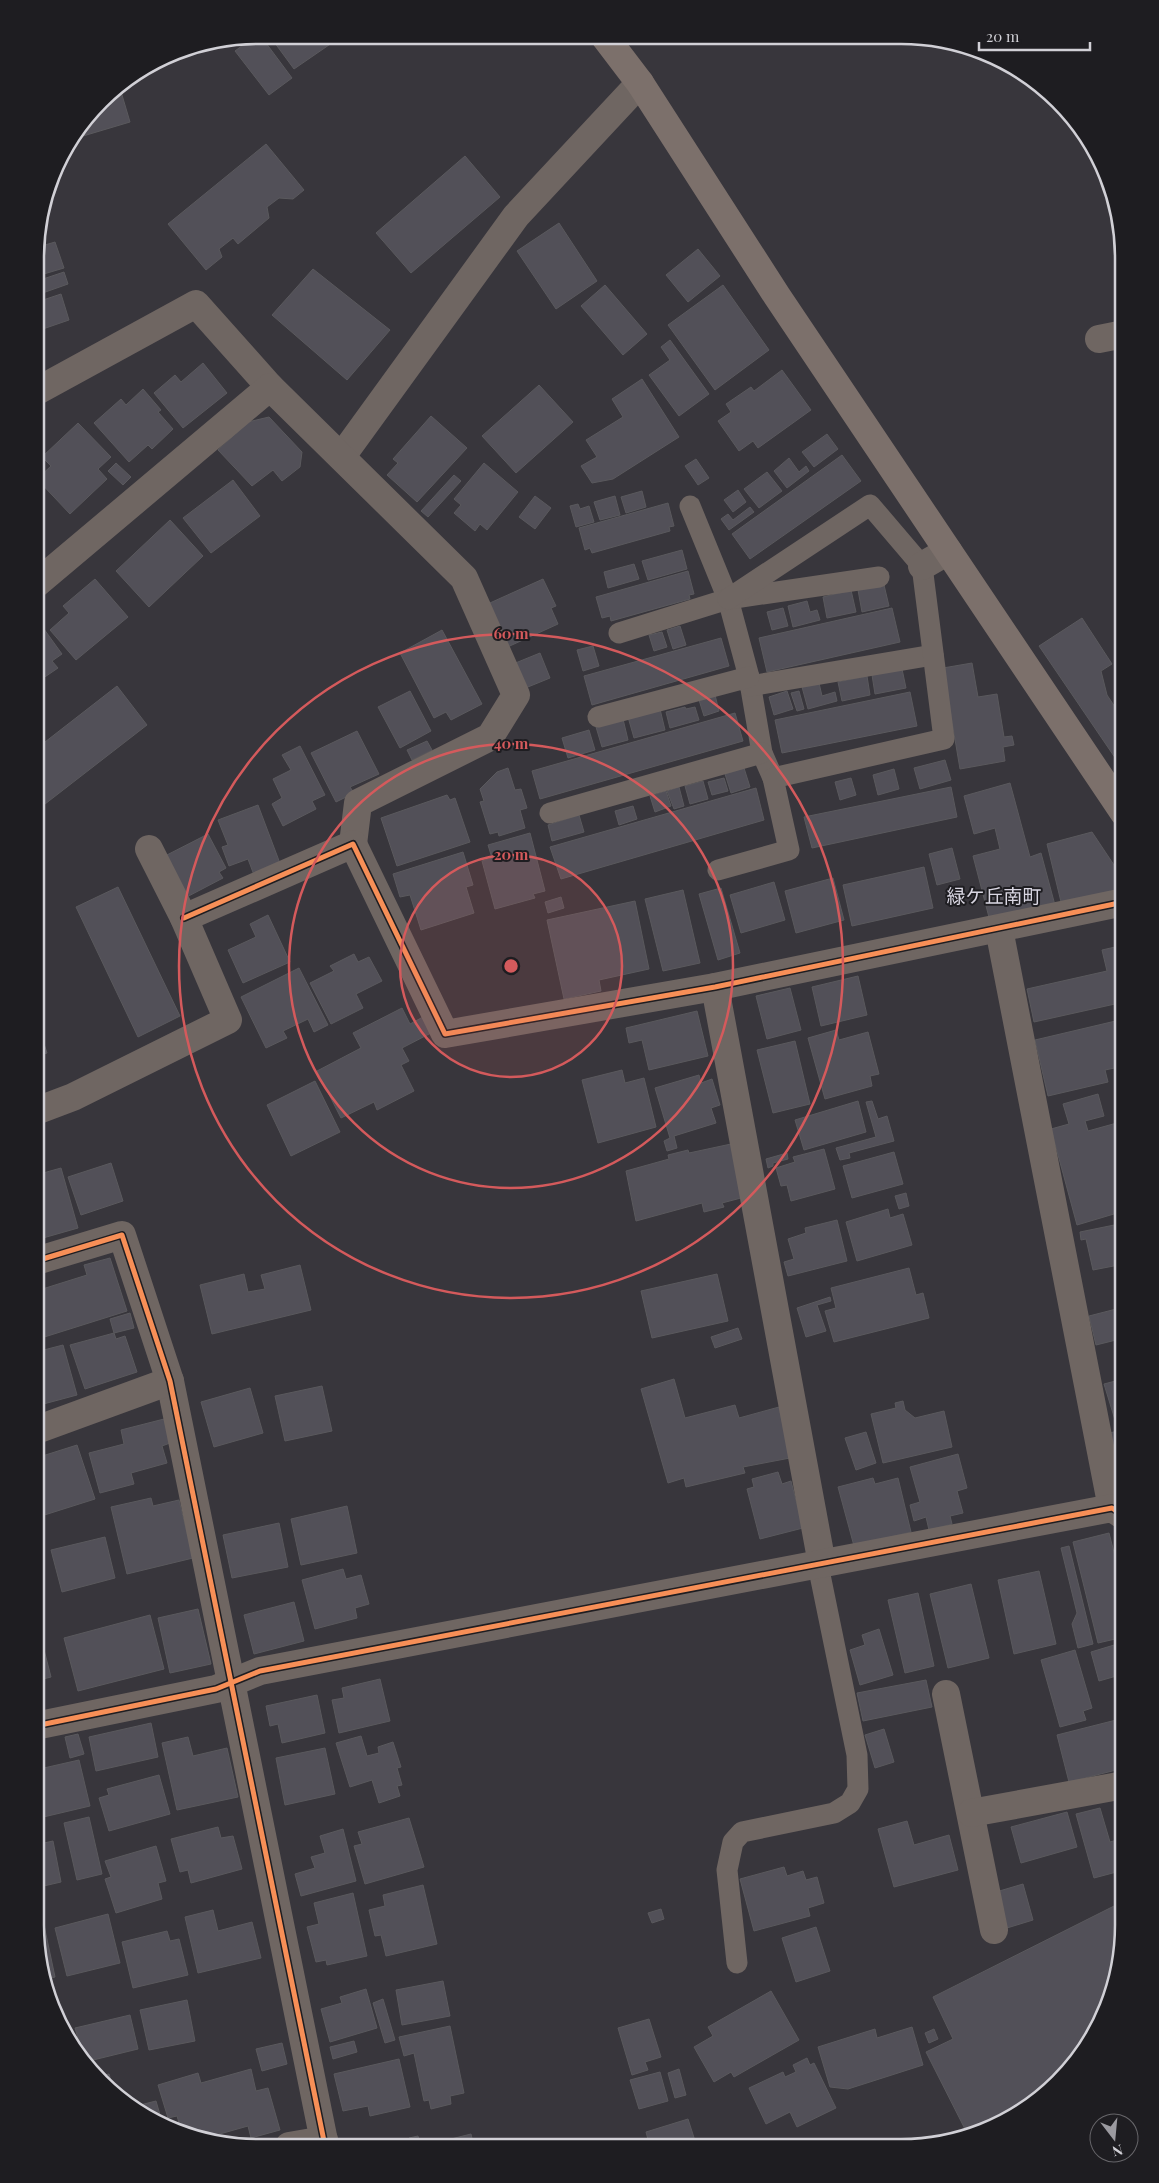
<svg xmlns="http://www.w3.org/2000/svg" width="1159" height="2183" font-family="'Playfair Display','Noto Sans JP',serif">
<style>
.building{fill:#525058;stroke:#5a595d}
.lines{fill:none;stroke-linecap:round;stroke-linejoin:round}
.lane{stroke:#6f6662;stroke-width:21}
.street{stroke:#6f6662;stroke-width:28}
.secondary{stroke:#7c706b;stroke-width:28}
.cycleway-casing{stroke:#1e1d21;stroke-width:8}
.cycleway{stroke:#f78f57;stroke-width:5}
.ring{fill:none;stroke:#d45a5c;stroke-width:2.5}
.labels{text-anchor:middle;stroke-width:4;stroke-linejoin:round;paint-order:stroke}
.quarter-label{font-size:19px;fill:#d9d6e2;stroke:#1e1d21}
.rim{fill:none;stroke:#d1d0d6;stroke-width:2.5}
.centre{fill:#d45a5c;stroke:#1e1d21;stroke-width:2.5}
.ring-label{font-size:15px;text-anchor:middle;font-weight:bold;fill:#d45a5c;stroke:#1e1d21;stroke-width:4;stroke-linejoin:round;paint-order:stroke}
</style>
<rect width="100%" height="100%" fill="#38363c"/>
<g class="building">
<polygon points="260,35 292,78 269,95 235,51 255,36"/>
<polygon points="269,35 342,36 294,69"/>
<polygon points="433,36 450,36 441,44"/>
<polygon points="119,85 130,122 73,139 111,91"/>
<polygon points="266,144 304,190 293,199 279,198 267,207 269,218 238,244 233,238 219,249 222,257 206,270 168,224"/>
<polygon points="465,156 500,197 411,273 376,233"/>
<polygon points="559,223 597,281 556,309 517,251"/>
<polygon points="38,224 45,245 55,242 64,268 37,276"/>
<polygon points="698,249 720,276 688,302 666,275"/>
<polygon points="313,269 390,330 347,380 272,315"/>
<polygon points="64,272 68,284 37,295 37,281"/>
<polygon points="605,285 647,334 623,355 581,306"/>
<polygon points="723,285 769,350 715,390 668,325"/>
<polygon points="61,294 69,320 37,331 37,302"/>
<polygon points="670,340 709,394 679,416 649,375 670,360 661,347"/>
<polygon points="203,363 227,393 183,428 154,393 175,375 181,382"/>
<polygon points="782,370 811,410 758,448 753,441 739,451 718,421 731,412 726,404 751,387 754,391"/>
<polygon points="642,379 679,437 613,479 592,483 581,466 597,457 586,440 623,417 612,399"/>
<polygon points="539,385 573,422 516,473 482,436"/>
<polygon points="143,389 161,410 158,412 173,429 152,449 148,445 129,462 94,423 121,399 126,405"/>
<polygon points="431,416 467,448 417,502 387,475 398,463 393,459"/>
<polygon points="269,417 302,452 300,467 282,481 273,470 252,486 218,450 248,422"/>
<polygon points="78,423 111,457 98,469 107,479 70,514 37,479 51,466 42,457"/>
<polygon points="827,434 838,449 814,467 802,452"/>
<polygon points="842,455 861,481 750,559 732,534"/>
<polygon points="789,458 799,472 806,466 809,471 787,488 774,471"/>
<polygon points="696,459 709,478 698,485 685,466"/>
<polygon points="116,463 131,477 123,485 108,471"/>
<polygon points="484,463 518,492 487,530 480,524 475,531 454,513 461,505 454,499"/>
<polygon points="767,472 782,491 759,508 744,489"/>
<polygon points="454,475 461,481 428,517 421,511"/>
<polygon points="233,480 260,516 211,553 183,518"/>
<polygon points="738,490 746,502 733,512 724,500"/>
<polygon points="642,491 646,507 626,513 621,497"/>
<polygon points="535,496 551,508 535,529 519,517"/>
<polygon points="615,496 620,515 600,520 594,502"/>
<polygon points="668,503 674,526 669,527 670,531 592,553 590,548 585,550 579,528"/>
<polygon points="578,504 580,509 589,506 594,522 576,527 570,506"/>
<polygon points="750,507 754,512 729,530 721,519 728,514 733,520"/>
<polygon points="170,520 203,556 149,607 116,571"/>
<polygon points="682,550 687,569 648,580 642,561"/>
<polygon points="634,564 639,579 608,588 604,572"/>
<polygon points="688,571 694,594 689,595 690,599 611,621 610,616 602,618 596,597"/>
<polygon points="95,579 128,617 76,660 50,630 69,613 63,606"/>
<polygon points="543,579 556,606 551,608 558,624 501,650 481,607"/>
<polygon points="884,585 889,606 862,612 858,590"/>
<polygon points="851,590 856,612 827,618 823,597"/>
<polygon points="807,601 810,612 817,610 820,620 793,627 788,606"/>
<polygon points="783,608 788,626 772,630 767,612"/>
<polygon points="892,608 900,642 767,672 759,638"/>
<polygon points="36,618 62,654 52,661 58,668 36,683"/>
<polygon points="1082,618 1112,664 1101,671 1107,695 1121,716 1114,720 1124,734 1124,762 1120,765 1039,646"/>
<polygon points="680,626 686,645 673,649 667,630"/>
<polygon points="442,630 482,704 451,720 446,712 434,718 400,653"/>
<polygon points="662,632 667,647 654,651 649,635"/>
<polygon points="721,638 729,666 592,705 584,676"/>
<polygon points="593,646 599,666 583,671 577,650"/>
<polygon points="540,653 550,678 523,689 513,664"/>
<polygon points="972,663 978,697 997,694 1004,737 1012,736 1014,745 1003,747 1005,761 960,769 943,668"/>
<polygon points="902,669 906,688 875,694 872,675"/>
<polygon points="867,676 870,695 842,701 838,682"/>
<polygon points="819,683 822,696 835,692 837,701 808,709 802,687"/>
<polygon points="117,686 147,725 36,811 36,749"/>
<polygon points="410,691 431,731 400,748 378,707"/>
<polygon points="787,691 793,709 774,715 769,697"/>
<polygon points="799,691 804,709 797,711 791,693"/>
<polygon points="910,692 917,726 782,753 775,720"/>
<polygon points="715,695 719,711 704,716 699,700"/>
<polygon points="685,707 686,709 695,707 699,720 670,728 666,712"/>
<polygon points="660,709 665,730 634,738 628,717"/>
<polygon points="735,713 743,741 540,799 532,771"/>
<polygon points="623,719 628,740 602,747 596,727"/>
<polygon points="589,730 595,750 568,758 562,738"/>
<polygon points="357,731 379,774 350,787 354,793 336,802 311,753"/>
<polygon points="427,741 432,750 412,760 407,750"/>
<polygon points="300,746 325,795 312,801 316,809 283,826 272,804 282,798 273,779 291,770 282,755"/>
<polygon points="945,760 951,780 920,789 914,768"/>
<polygon points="508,768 515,790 521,789 527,808 520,810 525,828 499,836 498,832 490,834 480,802 484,801 480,789 497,772"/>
<polygon points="744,768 750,787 731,793 725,774"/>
<polygon points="894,769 899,789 878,795 873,775"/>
<polygon points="724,778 728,791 712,795 708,782"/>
<polygon points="851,778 856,795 840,800 835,782"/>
<polygon points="703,781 708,799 690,804 685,786"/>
<polygon points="1010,783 1030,857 1041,853 1056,909 991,925 973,856 1000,849 995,828 974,834 964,796"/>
<polygon points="679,787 684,806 674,809 667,791"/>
<polygon points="951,787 957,817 812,848 804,817"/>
<polygon points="756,788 764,820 561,879 550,847"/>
<polygon points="666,791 671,806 655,812 650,796"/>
<polygon points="447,795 450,800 455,798 470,842 397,866 381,818"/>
<polygon points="258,805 281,866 254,875 248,859 229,866 222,847 228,845 218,820"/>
<polygon points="633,806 637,819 619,825 615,811"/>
<polygon points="579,815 584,832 552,841 548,825"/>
<polygon points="1092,832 1124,880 1124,891 1062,906 1047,844"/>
<polygon points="530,833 545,891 533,894 535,898 495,909 482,861 492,858 488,845"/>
<polygon points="208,834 226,868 219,872 223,878 181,900 159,859"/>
<polygon points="952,848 960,879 937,885 929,854"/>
<polygon points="463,852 473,885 466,887 474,913 421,930 410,895 400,897 393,874"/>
<polygon points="924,867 933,908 852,926 843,885"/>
<polygon points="833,878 844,920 796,933 785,891"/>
<polygon points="774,882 785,920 741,933 730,895"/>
<polygon points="118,887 180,1016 138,1037 76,907"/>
<polygon points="721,888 740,953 718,960 699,894"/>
<polygon points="683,890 700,963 663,971 645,899"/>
<polygon points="561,897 564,908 548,913 545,902"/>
<polygon points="635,901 649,969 599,980 601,991 564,999 547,920"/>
<polygon points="268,915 290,962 243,983 228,950 256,937 250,924"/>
<polygon points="1124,945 1124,1002 1034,1022 1027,989 1107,971 1102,950"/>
<polygon points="354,954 358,962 369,957 382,981 356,994 363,1008 331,1024 310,983 334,971 330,966"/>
<polygon points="299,968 328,1025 314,1032 308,1019 283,1031 287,1038 266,1048 241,997"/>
<polygon points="858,976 867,1015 821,1026 812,987"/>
<polygon points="790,988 801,1030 767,1039 756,996"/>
<polygon points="402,1008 410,1024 423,1017 431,1033 402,1048 409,1061 401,1065 414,1091 377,1110 374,1102 341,1118 317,1071 361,1048 353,1033"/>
<polygon points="697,1011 708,1056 649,1070 642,1040 629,1043 626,1028"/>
<polygon points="36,1019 47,1053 36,1057"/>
<polygon points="1124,1019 1124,1066 1105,1070 1108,1082 1048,1096 1035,1040"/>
<polygon points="836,1030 839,1040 868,1032 879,1074 870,1076 872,1086 825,1099 808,1038"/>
<polygon points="795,1041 810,1104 773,1113 757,1050"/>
<polygon points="622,1070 625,1083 644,1078 656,1127 598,1143 582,1080"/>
<polygon points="699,1075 701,1083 712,1079 720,1105 711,1108 716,1123 674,1136 677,1148 667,1151 664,1141 670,1138 655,1088"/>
<polygon points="315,1081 340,1132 291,1156 267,1105"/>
<polygon points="1098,1094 1104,1116 1085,1121 1088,1131 1124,1121 1124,1211 1077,1225 1051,1129 1069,1124 1063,1104"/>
<polygon points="858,1101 866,1132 804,1150 795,1120"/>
<polygon points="872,1101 878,1119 887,1116 894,1141 849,1153 850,1158 840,1160 836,1148 876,1137 866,1102"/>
<polygon points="731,1144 741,1198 722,1203 724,1207 704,1212 702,1203 636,1221 626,1171 669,1159 668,1155 688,1150 689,1153"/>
<polygon points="824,1149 835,1189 791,1201 787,1185 781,1186 776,1168 795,1162 793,1157"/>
<polygon points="894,1152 903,1184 852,1198 843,1166"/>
<polygon points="787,1153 788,1159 773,1163 773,1166 768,1168 766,1159"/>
<polygon points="111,1163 123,1201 81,1215 68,1177"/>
<polygon points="61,1168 78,1228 36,1240 36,1175"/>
<polygon points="906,1193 909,1206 899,1209 895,1196"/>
<polygon points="888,1209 890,1218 903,1214 912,1245 857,1261 846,1222"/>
<polygon points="837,1220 847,1261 788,1276 784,1262 794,1259 788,1239 806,1233 805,1228"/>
<polygon points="1124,1223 1124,1264 1093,1270 1086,1239 1081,1240 1080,1232"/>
<polygon points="110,1258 127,1311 38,1339 36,1329 36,1307 38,1306 36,1291 87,1275 84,1265"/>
<polygon points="300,1265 311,1310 212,1334 200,1285 244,1274 248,1292 265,1289 261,1275"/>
<polygon points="909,1268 916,1295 923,1293 929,1318 834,1342 825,1311 836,1308 831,1288"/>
<polygon points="717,1274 728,1321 652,1338 641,1291"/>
<polygon points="830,1297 831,1301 817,1305 826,1331 806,1337 797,1308"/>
<polygon points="1124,1307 1124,1338 1096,1345 1089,1316"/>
<polygon points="130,1313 134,1328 114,1333 110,1319"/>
<polygon points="738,1328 742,1339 715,1348 711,1337"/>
<polygon points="114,1333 116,1339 125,1336 137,1372 85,1389 70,1345"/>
<polygon points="63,1345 77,1395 36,1406 36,1352"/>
<polygon points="674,1379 685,1418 735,1405 739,1418 779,1407 790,1458 743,1467 745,1473 686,1487 684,1478 668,1483 641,1389"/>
<polygon points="1123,1379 1124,1418 1115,1420 1104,1384"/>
<polygon points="322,1386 332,1431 285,1441 275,1396"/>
<polygon points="250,1388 263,1433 214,1447 201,1402"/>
<polygon points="903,1401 905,1410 915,1418 944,1411 952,1447 883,1463 871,1414 896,1408 895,1403"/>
<polygon points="164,1419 170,1443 162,1446 167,1463 131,1473 134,1484 100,1493 89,1453 124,1444 121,1430"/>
<polygon points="1124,1429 1124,1466 1117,1467 1110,1433"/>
<polygon points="866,1432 876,1463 856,1470 845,1438"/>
<polygon points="77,1445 95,1499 35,1518 36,1458"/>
<polygon points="958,1454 967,1488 957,1491 963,1513 950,1516 952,1524 929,1530 926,1517 914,1521 910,1505 920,1502 910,1467"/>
<polygon points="778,1472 782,1484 791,1481 803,1528 760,1539 747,1489 754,1487 752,1479"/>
<polygon points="873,1478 875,1484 898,1478 911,1532 854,1546 838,1487"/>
<polygon points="151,1498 153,1506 179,1500 193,1558 127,1574 111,1507"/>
<polygon points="347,1506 357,1553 301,1565 291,1519"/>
<polygon points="279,1523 288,1567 232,1578 223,1535"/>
<polygon points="1109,1533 1124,1591 1124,1637 1098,1643 1073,1542"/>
<polygon points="105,1537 115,1578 62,1592 51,1550"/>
<polygon points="1069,1546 1093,1644 1078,1648 1072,1624 1077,1613 1061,1548"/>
<polygon points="343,1569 346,1579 361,1575 369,1604 355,1608 357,1618 315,1629 302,1580"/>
<polygon points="1039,1571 1056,1644 1014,1654 998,1580"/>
<polygon points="971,1584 989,1658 948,1668 930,1594"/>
<polygon points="918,1593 934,1666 905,1673 888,1600"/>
<polygon points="294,1602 304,1641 254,1654 244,1615"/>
<polygon points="198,1609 211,1664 170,1673 158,1618"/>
<polygon points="150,1615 164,1669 78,1691 64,1638"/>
<polygon points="879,1629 893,1675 860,1685 850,1650 865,1645 862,1635"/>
<polygon points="41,1638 51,1677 35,1681 35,1639"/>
<polygon points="1124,1642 1124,1697 1116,1683 1122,1681 1120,1675 1099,1681 1091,1652"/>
<polygon points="1075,1650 1092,1708 1083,1711 1086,1720 1060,1727 1041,1660"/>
<polygon points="380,1679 390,1721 339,1733 332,1700 344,1698 342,1688"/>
<polygon points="926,1680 932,1707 863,1721 857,1693"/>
<polygon points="317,1695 325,1733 282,1743 278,1724 270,1726 266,1706"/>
<polygon points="1124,1718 1124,1768 1069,1782 1057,1735"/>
<polygon points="151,1723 158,1757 96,1771 89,1737"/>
<polygon points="884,1729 894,1762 875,1768 865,1735"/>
<polygon points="78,1734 84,1754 70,1758 65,1737"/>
<polygon points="361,1736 367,1756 379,1753 378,1747 393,1742 401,1767 397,1768 402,1785 397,1786 400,1796 379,1803 372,1780 350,1787 336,1743"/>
<polygon points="188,1737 193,1756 227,1748 238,1797 177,1810 162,1743"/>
<polygon points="325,1748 335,1794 285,1805 276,1758"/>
<polygon points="79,1760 90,1806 35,1819 35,1770"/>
<polygon points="159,1775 170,1814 109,1831 99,1798 109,1795 107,1789"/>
<polygon points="1100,1808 1110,1842 1124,1838 1124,1870 1094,1878 1076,1814"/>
<polygon points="1067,1812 1077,1847 1021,1863 1011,1827"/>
<polygon points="89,1817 102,1874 77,1880 64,1823"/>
<polygon points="409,1818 424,1867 365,1884 354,1846 362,1844 358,1832"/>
<polygon points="907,1821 914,1845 949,1835 958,1870 894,1887 878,1829"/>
<polygon points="218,1827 221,1838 233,1836 242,1869 191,1883 188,1870 180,1872 171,1839"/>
<polygon points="343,1829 356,1881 301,1896 295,1874 315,1868 311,1857 325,1853 320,1836"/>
<polygon points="53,1841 61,1882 35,1888 35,1845"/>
<polygon points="156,1846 166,1881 158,1883 162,1899 116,1913 105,1879 111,1877 105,1861"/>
<polygon points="784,1867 787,1876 803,1871 806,1880 817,1877 824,1903 808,1908 810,1916 754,1931 740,1879"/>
<polygon points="1023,1884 1033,1920 1007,1928 996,1892"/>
<polygon points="423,1885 437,1944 386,1956 381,1935 375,1936 369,1910 385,1906 383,1895"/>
<polygon points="37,1892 55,1977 44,1980 35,1925 35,1893"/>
<polygon points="353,1893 367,1956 327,1965 326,1960 316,1962 307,1927 319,1924 314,1903"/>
<polygon points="1124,1901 1123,1940 1114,1980 1107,1983 1111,1992 1107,2010 1078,2061 1025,2110 969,2137 926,2052 953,2039 933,1997"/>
<polygon points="661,1909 664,1919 652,1923 648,1913"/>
<polygon points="213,1910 218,1931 252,1922 261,1958 198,1973 185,1917"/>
<polygon points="108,1914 120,1963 67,1976 55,1928"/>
<polygon points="816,1927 830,1971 796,1982 782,1938"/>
<polygon points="167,1931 170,1941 179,1939 188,1975 133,1988 122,1942"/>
<polygon points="443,1981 450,2016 402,2025 396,1990"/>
<polygon points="366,1989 377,2028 330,2042 321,2009 342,2003 340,1997"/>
<polygon points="771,1991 799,2040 734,2077 731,2072 714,2082 694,2047 713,2036 708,2027"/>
<polygon points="383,1999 395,2040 385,2043 373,2003"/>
<polygon points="187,2000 195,2041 149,2050 140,2010"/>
<polygon points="130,2015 138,2049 85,2062 75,2028"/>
<polygon points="649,2019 661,2057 645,2062 648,2070 632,2075 618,2028"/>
<polygon points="450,2026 464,2093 450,2096 451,2104 431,2109 429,2100 424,2101 414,2053 404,2056 399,2037"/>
<polygon points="912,2027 923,2065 848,2089 830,2087 818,2047 875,2029 877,2038"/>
<polygon points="934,2029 938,2039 929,2043 925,2033"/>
<polygon points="354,2041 357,2052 333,2059 330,2047"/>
<polygon points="282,2043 287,2064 262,2071 256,2049"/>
<polygon points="807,2058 810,2065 814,2063 836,2108 797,2127 790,2112 766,2124 749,2088 783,2072 785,2077 796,2072 793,2065"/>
<polygon points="399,2059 410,2107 370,2116 368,2106 343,2111 334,2074"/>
<polygon points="251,2069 256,2091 268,2088 280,2130 251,2138 248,2126 202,2139 182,2133 177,2116 168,2118 158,2085 198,2073 201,2083"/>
<polygon points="679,2069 686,2095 675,2098 668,2073"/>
<polygon points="660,2072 668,2101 639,2109 630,2080"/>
<polygon points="109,2074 115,2094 98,2076"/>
<polygon points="156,2101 163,2125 132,2107"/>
<polygon points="688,2119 697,2147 650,2147 646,2132"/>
<polygon points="471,2134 474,2147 449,2147 447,2140"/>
<polygon points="418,2136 421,2147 411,2147 409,2138"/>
</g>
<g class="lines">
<g class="lane">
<polyline points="690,506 728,599 749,677 762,753 773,778"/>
<polyline points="619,633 728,599 879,577"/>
<polyline points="750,686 933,655"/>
<polyline points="598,717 749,677"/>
<polyline points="550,813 762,753"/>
<polyline points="718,870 789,850 773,778 944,739 922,566 870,505 728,599"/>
<polyline points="737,1963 727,1870 733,1842 742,1832 834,1813 850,1803 858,1789 857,1755 818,1565"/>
</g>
<g class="street">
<polyline points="1099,339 1124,334"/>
<polyline points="37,391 196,304 270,387"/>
<polyline points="342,456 516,216 640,83"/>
<polyline points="922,566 948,551"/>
<polyline points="36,584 270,387 464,578 516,695 490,737 358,803 353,844"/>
<polyline points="184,918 353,844 445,1034 715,987 1124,902"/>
<polyline points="999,929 1112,1508"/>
<polyline points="715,987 822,1564"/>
<polyline points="36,1111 73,1097 228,1020 184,918 149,849"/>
<polyline points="36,1261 122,1235 170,1381 325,2146"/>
<polyline points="36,1430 170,1381"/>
<polyline points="946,1694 994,1930"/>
<polyline points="35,1726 216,1689 260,1671 1112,1508 1124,1516"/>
<polyline points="971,1813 1124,1785"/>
<polyline points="289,2146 324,2140"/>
</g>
<polyline class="secondary" points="605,37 640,83 777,296 1124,813"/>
<g class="cycleway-casing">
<g id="cycleway">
<polyline points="184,918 353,844 445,1034 715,987 1124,902"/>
<polyline points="36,1261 122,1235 170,1381 325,2146"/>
<polyline points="35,1726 216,1689 260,1671 1112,1508 1124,1516"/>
</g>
</g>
<use href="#cycleway" class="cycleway"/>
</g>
<circle cx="511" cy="966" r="111" fill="#d45a5c" fill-opacity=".12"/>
<g class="ring">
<circle cx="511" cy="966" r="111"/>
<circle cx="511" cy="966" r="222"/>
<circle cx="511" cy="966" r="332"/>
</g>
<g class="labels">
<g class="quarter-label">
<text x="994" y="903">緑ケ丘南町</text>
</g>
</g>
<path d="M0 0H1159V2183H0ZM258 44H901A214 214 0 0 1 1115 258V1925A214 214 0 0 1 901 2139H258A214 214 0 0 1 44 1925V258A214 214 0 0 1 258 44Z" fill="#1e1d21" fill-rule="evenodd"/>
<path class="rim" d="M258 44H901A214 214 0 0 1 1115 258V1925A214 214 0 0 1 901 2139H258A214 214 0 0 1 44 1925V258A214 214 0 0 1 258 44Z"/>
<circle cx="511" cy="966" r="8" class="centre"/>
<g class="ring-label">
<text x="511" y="639">60 m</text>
<text x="511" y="749">40 m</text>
<text x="511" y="860">20 m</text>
</g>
<g transform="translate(1114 2138) rotate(164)"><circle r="24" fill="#1e1d21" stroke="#666569"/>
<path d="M0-4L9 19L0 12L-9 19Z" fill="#9b9aa0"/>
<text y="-8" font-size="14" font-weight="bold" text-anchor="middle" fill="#d1d0d6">N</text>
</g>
<path d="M979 42v8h111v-8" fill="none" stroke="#d1d0d6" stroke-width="2.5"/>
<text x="986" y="42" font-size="15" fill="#d1d0d6" stroke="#1e1d21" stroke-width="4" paint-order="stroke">20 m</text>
</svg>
